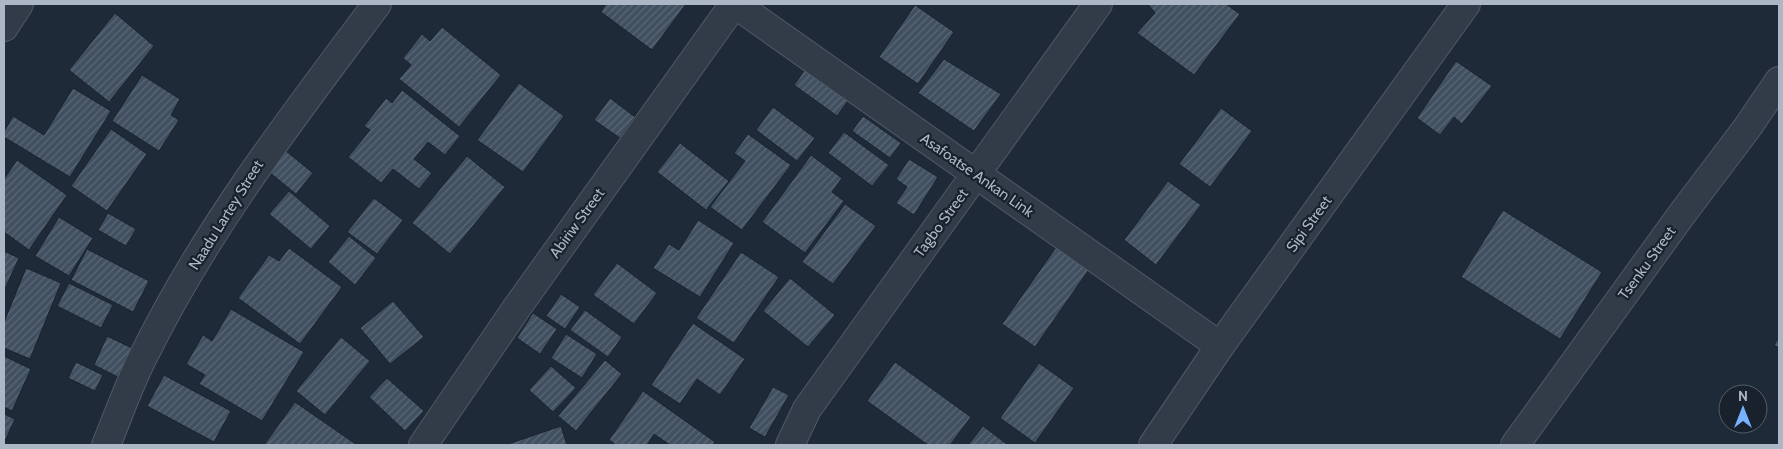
<svg xmlns="http://www.w3.org/2000/svg" width="1783" height="449" font-family="Cabin,sans-serif">
<style>
.building{fill:url(#building-hatch);stroke:#1a232e}
.lines{fill:none;stroke-linecap:round;stroke-linejoin:round}
.minor-casing{stroke:#4f5a66;stroke-width:30}
.minor{stroke:#323c48;stroke-width:28}
.labels{text-anchor:middle;stroke-width:4.5;stroke-linejoin:round;paint-order:stroke}
.street-label{font-size:15px;fill:#acb7c5;stroke:#18212c}
</style>
<defs>
<pattern id="building-hatch" width="6" height="6" patternUnits="userSpaceOnUse" patternTransform="scale(1.25)"><rect width="6" height="6" fill="#415060"/><path d="M-1 1l2-2M0 6l6-6M5 7l2-2" fill="none" stroke="#5a6775"/></pattern>
</defs>
<rect width="100%" height="100%" fill="#1e2a38"/>
<g class="building">
<polygon points="606,4 686,4 652,50 601,12"/>
<polygon points="1148,4 1226,4 1240,14 1194,75 1137,33 1155,13"/>
<polygon points="915,5 954,32 918,84 879,57"/>
<polygon points="115,13 154,46 109,102 69,70"/>
<polygon points="442,27 501,75 459,127 399,79 411,65 403,58 422,34 430,41"/>
<polygon points="944,59 1001,94 974,131 918,93"/>
<polygon points="1456,61 1492,86 1462,124 1454,117 1440,135 1417,118"/>
<polygon points="807,67 850,98 837,116 794,85"/>
<polygon points="142,75 180,99 171,115 179,120 159,151 112,121"/>
<polygon points="519,83 564,116 523,172 477,140"/>
<polygon points="73,88 111,111 70,177 4,137 4,132 13,116 44,135"/>
<polygon points="402,90 460,136 445,155 428,142 414,159 432,173 419,189 393,169 381,183 348,157 370,130 364,126 386,98 392,103"/>
<polygon points="610,98 635,117 620,138 594,120"/>
<polygon points="773,107 815,138 797,161 756,130"/>
<polygon points="1221,108 1252,131 1210,187 1179,164"/>
<polygon points="863,116 901,143 890,158 852,131"/>
<polygon points="111,129 147,154 107,211 71,186"/>
<polygon points="844,132 889,165 872,186 828,153"/>
<polygon points="748,134 791,165 742,230 710,207 745,161 734,153"/>
<polygon points="680,143 729,181 706,210 657,172"/>
<polygon points="286,151 313,173 296,194 269,172"/>
<polygon points="811,155 842,178 832,192 844,201 805,253 762,222"/>
<polygon points="467,156 505,187 450,254 412,223"/>
<polygon points="909,159 938,177 914,215 896,203 907,187 896,179"/>
<polygon points="17,160 67,195 29,250 4,232 4,179"/>
<polygon points="1168,181 1201,205 1156,265 1124,240"/>
<polygon points="289,191 330,226 311,249 269,214"/>
<polygon points="374,198 403,220 377,254 347,232"/>
<polygon points="845,204 876,226 833,284 802,262"/>
<polygon points="1503,210 1602,272 1560,339 1461,277"/>
<polygon points="108,213 136,229 126,246 98,230"/>
<polygon points="59,217 93,238 69,276 35,256"/>
<polygon points="698,220 734,243 700,297 653,268 669,244 679,250"/>
<polygon points="349,236 376,258 355,285 328,262"/>
<polygon points="1057,246 1090,268 1035,347 1002,324"/>
<polygon points="289,248 342,287 300,344 238,298 269,255 279,261"/>
<polygon points="87,249 149,281 133,312 71,280"/>
<polygon points="4,251 19,258 4,291"/>
<polygon points="741,252 779,277 734,343 696,318"/>
<polygon points="617,263 657,293 634,324 593,295"/>
<polygon points="26,268 61,283 30,359 4,348 4,322"/>
<polygon points="790,278 835,315 808,347 763,311"/>
<polygon points="69,283 113,305 101,328 57,306"/>
<polygon points="561,294 580,307 565,329 546,316"/>
<polygon points="393,301 424,337 390,364 360,328"/>
<polygon points="231,309 304,352 262,421 199,384 205,375 186,364 203,335 212,341"/>
<polygon points="585,310 622,337 608,357 570,330"/>
<polygon points="533,313 557,329 540,354 517,338"/>
<polygon points="693,323 745,359 720,395 697,379 680,404 651,385"/>
<polygon points="566,334 597,354 582,378 551,358"/>
<polygon points="107,336 132,348 118,377 94,365"/>
<polygon points="341,337 370,361 325,415 296,391"/>
<polygon points="1779,337 1779,348 1774,345"/>
<polygon points="4,356 31,369 12,411 4,407"/>
<polygon points="605,360 622,374 576,431 558,416"/>
<polygon points="76,362 103,375 95,391 68,378"/>
<polygon points="895,362 971,417 950,445 928,445 867,401"/>
<polygon points="1039,363 1074,388 1035,443 1000,418"/>
<polygon points="551,366 576,388 553,412 529,390"/>
<polygon points="164,375 231,411 214,442 147,406"/>
<polygon points="387,378 424,411 405,431 369,397"/>
<polygon points="773,387 789,395 765,437 749,428"/>
<polygon points="643,391 715,442 713,445 670,445 654,434 647,445 616,445 609,440"/>
<polygon points="295,402 357,445 264,445"/>
<polygon points="4,414 15,419 4,443"/>
<polygon points="561,426 567,445 505,445"/>
<polygon points="983,426 1008,445 968,445"/>
</g>
<g class="lines">
<g class="minor-casing">
<g id="minor">
<polyline points="735,4 1220,346"/>
<polyline points="4,27 19,4"/>
<path d="M106,445C119,414 130,381 146,351C208,226 294,115 377,4"/>
<polyline points="423,445 518,306 734,4"/>
<polyline points="790,445 807,409 1098,4"/>
<polyline points="1153,445 1220,346 1466,4"/>
<polyline points="1515,445 1682,214 1747,128 1779,81"/>
</g>
</g>
<use href="#minor" class="minor"/>
</g>
<g class="labels">
<g class="street-label">
<text transform="translate(977 175) rotate(35)" y="5">Asafoatse Ankan Link</text>
<text transform="translate(226 215) rotate(-58)" y="5">Naadu Lartey Street</text>
<text transform="translate(577 223) rotate(-54)" y="5">Abiriw Street</text>
<text transform="translate(941 223) rotate(-54)" y="5">Tagbo Street</text>
<text transform="translate(1309 224) rotate(-54)" y="5">Sipi Street</text>
<text transform="translate(1647 263) rotate(-54)" y="5">Tsenku Street</text>
</g>
</g>
<rect width="1783" height="449" fill="none" stroke="#acb7c5" stroke-width="10"/>
<g transform="translate(1743 409)"><circle r="24" fill="#18212c" stroke="#535d69"/>
<path d="M0-4L9 19L0 12L-9 19Z" fill="#78b2fe"/>
<text y="-8" font-size="14" font-weight="bold" text-anchor="middle" fill="#acb7c5">N</text>
</g>
</svg>
